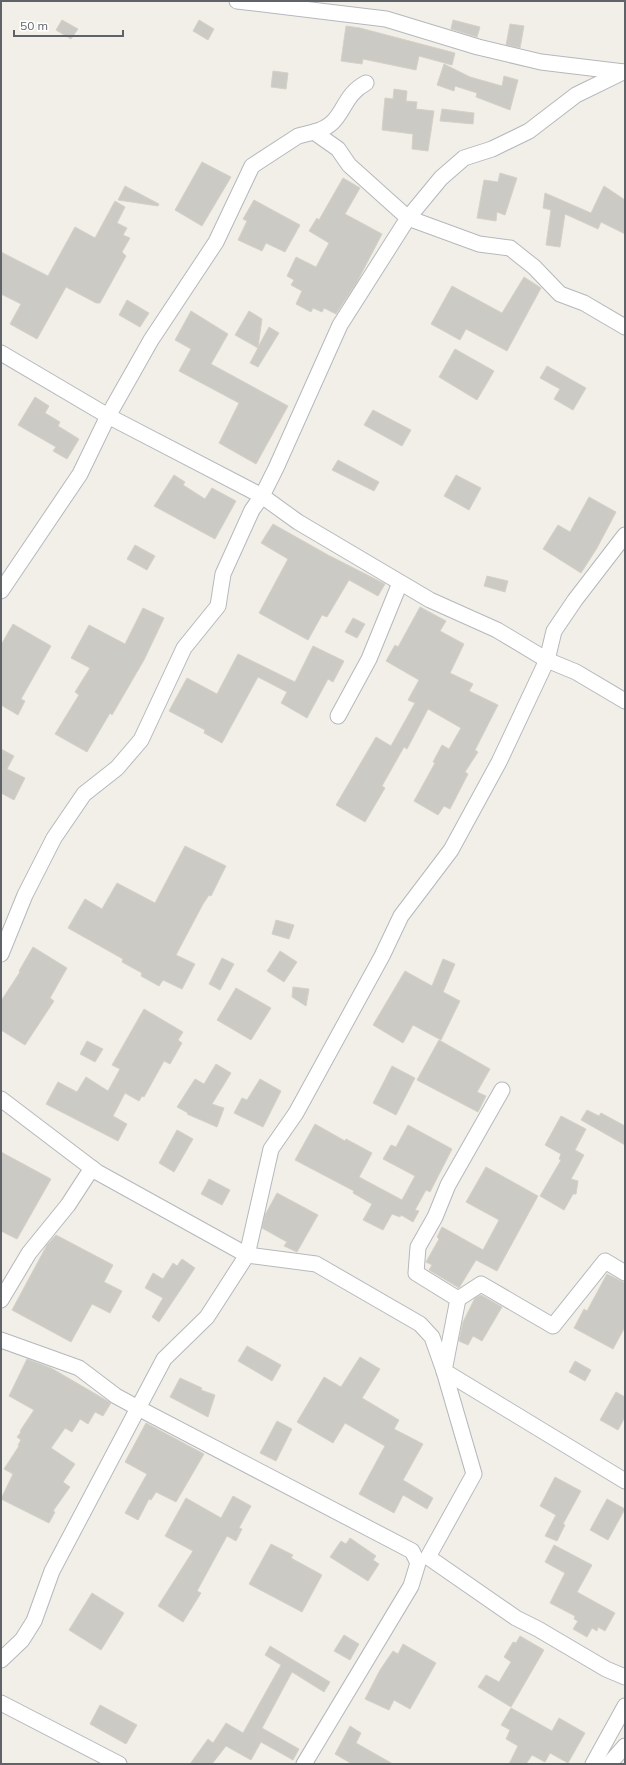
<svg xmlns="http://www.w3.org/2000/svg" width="626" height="1765" font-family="Mulish,sans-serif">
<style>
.building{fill:#cccac5;stroke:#d6d1c6}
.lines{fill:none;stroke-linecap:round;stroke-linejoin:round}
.minor-casing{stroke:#b5b8bc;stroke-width:17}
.minor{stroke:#fff;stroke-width:15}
</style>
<rect width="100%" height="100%" fill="#f1efe8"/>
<g class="building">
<polygon points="62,20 78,29 71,39 56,30"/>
<polygon points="199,20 214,29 208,40 193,31"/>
<polygon points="453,20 480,27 477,37 451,29"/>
<polygon points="510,24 524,26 520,48 506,45"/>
<polygon points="346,26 360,28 455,53 452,65 419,56 416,70 363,59 362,64 341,61"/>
<polygon points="444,64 470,77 502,86 504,76 518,80 510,110 476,97 477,93 455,86 454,91 437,85"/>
<polygon points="273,71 288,73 286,89 271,87"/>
<polygon points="394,89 407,91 406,101 417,102 416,109 434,111 428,151 412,149 413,134 382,130 385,98 393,99"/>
<polygon points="442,109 474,113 473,124 440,121"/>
<polygon points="202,162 231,177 202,226 175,210"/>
<polygon points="500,173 517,178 505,215 497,212 496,221 477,218 484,180 498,182"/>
<polygon points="343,178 360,188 345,214 382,234 357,282 336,314 324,308 322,312 313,308 311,312 296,304 302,291 291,285 294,280 287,276 296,257 316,267 329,243 309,231 317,218 319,220"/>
<polygon points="125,186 159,204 158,206 118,200"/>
<polygon points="604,186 625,200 625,234 601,222 598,229 565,214 560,247 546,245 551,210 543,208 545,193 591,213"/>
<polygon points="254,200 300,225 285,252 266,243 262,251 238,240 247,221 243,219"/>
<polygon points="115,201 125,207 117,223 127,228 123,235 130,238 122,252 126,256 100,303 96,303 66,287 37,339 10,324 21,304 1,294 1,252 48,276 75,227 95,238"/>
<polygon points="524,277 541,288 507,351 466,329 460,340 431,324 452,286 502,313"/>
<polygon points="127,300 149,313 140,327 119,315"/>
<polygon points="191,311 228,334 211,364 288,406 256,464 219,443 239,403 179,371 191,349 175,340"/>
<polygon points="249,311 262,319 258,347 269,327 279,333 258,367 250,363 258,348 235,335"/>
<polygon points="455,349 494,371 477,400 439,377"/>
<polygon points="547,366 586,388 573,410 554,399 560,389 540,378"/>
<polygon points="35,397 49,406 45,413 60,422 58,426 79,439 67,459 53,451 56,447 18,425"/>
<polygon points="373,410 411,430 402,446 364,425"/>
<polygon points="338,460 379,482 374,491 332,470"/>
<polygon points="174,475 185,482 183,485 205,499 212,488 236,501 215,539 154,506"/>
<polygon points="456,475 481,488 469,510 444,496"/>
<polygon points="589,497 616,512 597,548 581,573 543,549 558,525 570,532"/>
<polygon points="273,524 328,555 385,584 378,596 349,580 327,617 322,615 308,640 259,613 288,559 261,543"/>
<polygon points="135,545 155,556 147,570 127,559"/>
<polygon points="487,576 508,581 505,592 484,586"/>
<polygon points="420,607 446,621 440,631 464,644 450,673 473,684 469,691 498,705 475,750 478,752 465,772 468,774 450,809 444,806 438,815 414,801 435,763 433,762 442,745 449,749 461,728 428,709 407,749 404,747 382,786 385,788 365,822 336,805 376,737 391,746 415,703 408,700 419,680 386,661 395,645 398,647"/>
<polygon points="143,608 164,618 144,660 112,715 110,713 87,752 55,734 79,695 75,692 90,668 71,658 89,625 125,644"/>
<polygon points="353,618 365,624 357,638 345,632"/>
<polygon points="13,624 51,646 21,699 25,701 18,715 1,705 1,645"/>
<polygon points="313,646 344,661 333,682 328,679 307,718 281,703 287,692 258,677 222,743 204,733 205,730 169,711 187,678 217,694 238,654 295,682"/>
<polygon points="1,749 14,756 7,769 25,778 14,800 1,793"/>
<polygon points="185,846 226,866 211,896 209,895 203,904 176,955 195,964 182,989 163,980 159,986 141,976 142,973 122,962 123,959 68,928 85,899 102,909 117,883 155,903"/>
<polygon points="276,920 294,925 289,939 272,934"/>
<polygon points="33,947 67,968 50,998 54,1001 25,1045 1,1030 1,1001 20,972 19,971"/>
<polygon points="280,951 297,962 284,982 267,971"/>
<polygon points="222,958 234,964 220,990 209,984"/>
<polygon points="443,959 455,964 443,992 460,1001 441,1040 413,1025 403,1043 373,1025 405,971 432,986"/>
<polygon points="293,987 309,989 306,1006 292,997"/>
<polygon points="236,988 271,1008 251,1040 217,1020"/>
<polygon points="144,1009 183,1032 178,1040 182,1043 170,1064 164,1061 144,1097 142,1096 139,1101 125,1093 113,1116 127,1124 118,1141 46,1104 58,1082 77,1092 86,1077 108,1091 120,1069 112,1065"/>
<polygon points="439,1040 490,1069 477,1092 486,1096 478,1112 417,1080"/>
<polygon points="87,1041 103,1049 95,1062 80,1054"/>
<polygon points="216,1064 231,1073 212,1104 224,1108 217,1127 187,1114 188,1113 177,1107 195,1079 204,1084"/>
<polygon points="392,1066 415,1078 396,1115 373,1103"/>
<polygon points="260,1079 281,1091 263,1127 234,1113 242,1098 247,1100"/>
<polygon points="587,1110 599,1116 601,1113 625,1126 625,1145 581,1120"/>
<polygon points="561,1116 586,1129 575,1150 584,1155 571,1179 578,1181 576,1194 573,1194 564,1210 540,1196 561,1160 559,1159 561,1154 545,1145"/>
<polygon points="315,1124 345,1141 346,1139 372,1153 359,1177 402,1200 415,1176 383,1159 391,1145 396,1147 408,1125 452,1149 430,1192 426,1190 415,1210 419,1211 413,1222 401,1215 400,1217 392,1214 383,1230 363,1220 372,1204 353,1193 354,1191 295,1160"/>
<polygon points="177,1130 193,1139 174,1172 159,1163"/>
<polygon points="1,1152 51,1179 17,1239 1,1231"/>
<polygon points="486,1167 538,1196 497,1271 476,1260 459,1288 429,1270 432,1265 426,1262 439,1239 437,1237 442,1227 483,1250 499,1220 466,1202"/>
<polygon points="209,1179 230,1190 222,1205 201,1194"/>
<polygon points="277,1193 318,1215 297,1252 284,1246 287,1242 262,1228 265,1215"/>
<polygon points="56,1235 113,1265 104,1282 122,1291 110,1313 92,1304 71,1342 12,1310 47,1245"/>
<polygon points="182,1259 195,1268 159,1322 152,1317 163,1298 145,1288 153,1273 163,1279 173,1263 177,1266"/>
<polygon points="607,1274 625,1283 625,1327 613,1349 574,1328 584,1309 587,1311"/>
<polygon points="481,1295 502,1307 482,1341 473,1336 468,1345 459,1341 463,1322 475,1298"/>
<polygon points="247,1346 281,1365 272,1381 238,1361"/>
<polygon points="360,1357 380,1369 362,1398 399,1420 394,1429 423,1444 403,1480 433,1498 427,1509 403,1495 394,1513 359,1494 385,1446 345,1423 333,1443 297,1422 324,1377 341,1387"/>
<polygon points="27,1359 51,1368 111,1403 103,1416 95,1412 88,1424 80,1419 72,1432 65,1428 51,1448 75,1464 63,1482 70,1487 53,1511 55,1512 49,1523 1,1499 13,1474 4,1469 19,1446 18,1445 21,1440 17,1437 21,1432 20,1431 34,1410 9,1396"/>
<polygon points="575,1361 591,1370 585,1381 569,1372"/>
<polygon points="180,1378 202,1388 201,1390 215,1395 208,1417 170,1397"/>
<polygon points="616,1392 625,1397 625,1417 618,1430 600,1420"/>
<polygon points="277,1421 292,1429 276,1461 260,1453"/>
<polygon points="146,1423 204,1454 176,1502 156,1492 151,1500 149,1499 138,1520 125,1513 147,1474 125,1462"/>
<polygon points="555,1477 581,1491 563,1524 565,1525 557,1541 545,1536 556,1515 540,1506"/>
<polygon points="233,1496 251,1506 239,1528 242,1529 236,1541 227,1536 197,1591 201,1593 183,1622 158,1606 193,1551 165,1536 186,1498 221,1518"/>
<polygon points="607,1499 625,1509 608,1540 590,1530"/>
<polygon points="350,1538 376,1556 373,1560 379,1564 368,1581 330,1557 341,1541 346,1544"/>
<polygon points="271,1544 293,1555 291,1558 322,1575 302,1612 249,1584"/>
<polygon points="554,1545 592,1565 577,1592 615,1613 605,1631 598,1627 597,1631 592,1628 587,1637 573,1629 578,1621 574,1619 575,1616 550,1603 565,1573 545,1562"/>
<polygon points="92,1593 124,1613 101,1650 69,1630"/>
<polygon points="344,1635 359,1644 350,1660 334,1651"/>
<polygon points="520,1636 544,1650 511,1707 478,1687 486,1675 499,1682 511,1662 504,1657 513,1642 516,1643"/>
<polygon points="403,1644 436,1663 410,1709 394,1700 389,1710 365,1699 380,1670 393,1651 398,1654"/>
<polygon points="270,1646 330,1682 324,1692 292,1672 262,1728 299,1749 293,1760 261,1742 251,1760 226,1746 212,1764 190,1764 208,1739 213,1743 226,1723 243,1733 281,1665 265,1655"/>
<polygon points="100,1705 137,1725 126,1744 90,1724"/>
<polygon points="511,1708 552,1731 559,1718 585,1733 568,1763 550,1753 545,1762 532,1755 526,1764 509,1764 518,1746 506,1739 510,1730 501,1725"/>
<polygon points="350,1726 361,1733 356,1743 393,1764 352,1764 335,1754"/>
</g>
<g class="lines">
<g class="minor-casing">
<g id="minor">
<polyline points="237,1 386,19 478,47 541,62 624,72"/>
<polyline points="623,72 576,95 529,131 492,149 464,158 441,178 408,218 479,244 510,248 534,267 560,294 584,303 625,327"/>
<polyline points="1,353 108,416 262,496 298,522 430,600 497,630 547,660 499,762 451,850 401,916 382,956 296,1113 271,1149 247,1255 207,1317 164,1359 52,1571 34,1621 22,1640 1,1660"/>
<polyline points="625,535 575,600 554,631 547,660 576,672 625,701"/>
<polyline points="1,591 80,474 108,416 151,340 216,242 252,166 298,136 314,132"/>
<polyline points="338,716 369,659 400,583"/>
<path d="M1,954L25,895L54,838L84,794L117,768L141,740L184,648L218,606L223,574L252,510L262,496L276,468L340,325L408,218L349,165L338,149L314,132C346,124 339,97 366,83"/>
<polyline points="502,1090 448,1185 435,1217 418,1247 416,1273 458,1299 444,1371 625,1481"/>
<polyline points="1,1099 97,1172 247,1255 316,1264 420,1324 432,1337 444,1371 474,1474 428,1557 516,1618 538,1629 606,1669 625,1677"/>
<polyline points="458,1299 481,1284 553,1326 605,1261 625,1273"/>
<polyline points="1,1300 29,1253 68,1205 92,1168"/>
<polyline points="1,1340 79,1368 116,1396 138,1408 412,1551 418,1563 411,1586 304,1764"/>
<polyline points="1,1703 119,1764"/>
<polyline points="593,1764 625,1706"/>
<polyline points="609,1764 625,1746"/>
</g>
</g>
<use href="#minor" class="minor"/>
</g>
<rect width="626" height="1765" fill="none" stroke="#5f6368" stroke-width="4"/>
<path d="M14 30v6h109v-6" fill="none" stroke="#5f6368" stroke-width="2"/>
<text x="20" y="30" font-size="12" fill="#5f6368" stroke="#ffffff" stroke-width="3" paint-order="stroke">50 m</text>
</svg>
